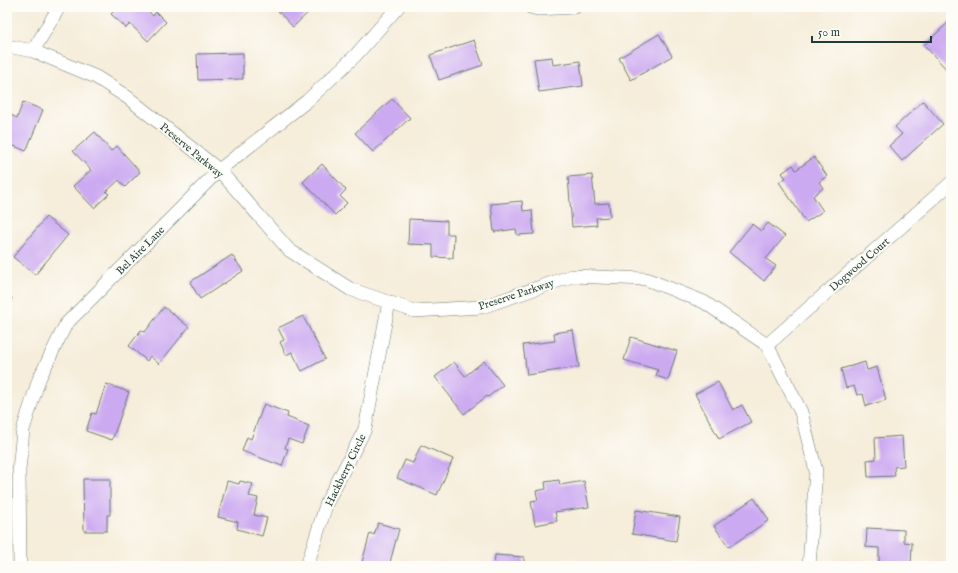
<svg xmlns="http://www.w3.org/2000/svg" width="958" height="573" font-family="'IM FELL English',serif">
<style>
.building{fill:#ccaaf1}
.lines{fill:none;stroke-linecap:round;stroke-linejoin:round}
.street-casing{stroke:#6a7b6e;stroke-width:14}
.street{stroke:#fff;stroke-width:13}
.labels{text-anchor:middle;stroke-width:4;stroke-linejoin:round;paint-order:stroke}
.street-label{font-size:11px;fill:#1f3d34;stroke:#fdfcf7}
</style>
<rect width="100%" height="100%" fill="#fdfcf7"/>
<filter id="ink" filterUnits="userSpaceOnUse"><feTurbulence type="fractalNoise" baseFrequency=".025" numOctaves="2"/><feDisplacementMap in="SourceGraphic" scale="8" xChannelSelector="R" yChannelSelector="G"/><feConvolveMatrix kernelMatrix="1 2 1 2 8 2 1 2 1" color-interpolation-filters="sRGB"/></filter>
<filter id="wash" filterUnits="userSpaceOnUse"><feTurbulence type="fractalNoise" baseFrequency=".012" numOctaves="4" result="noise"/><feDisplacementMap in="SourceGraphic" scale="16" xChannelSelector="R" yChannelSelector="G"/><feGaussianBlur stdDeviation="0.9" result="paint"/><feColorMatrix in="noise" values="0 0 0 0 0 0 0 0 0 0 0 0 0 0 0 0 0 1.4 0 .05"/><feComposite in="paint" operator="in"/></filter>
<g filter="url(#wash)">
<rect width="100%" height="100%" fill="#f6edda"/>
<g id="blocks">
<g class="building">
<polygon points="118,7 144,7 153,16 156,12 166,22 148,41 130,24 126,28 111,14"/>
<polygon points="281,7 314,7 293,27 277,10"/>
<polygon points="951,20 951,70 949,72 924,45"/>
<polygon points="659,34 672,56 631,80 619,58"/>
<polygon points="474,40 483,65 439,80 430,55"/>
<polygon points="243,53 243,79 198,80 197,54"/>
<polygon points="552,57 553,65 580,61 583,86 539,92 534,59"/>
<polygon points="392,99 410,118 373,152 355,133"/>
<polygon points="923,101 943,124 902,161 889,146 902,134 895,127"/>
<polygon points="23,102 43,110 26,151 7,143 7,113 17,118"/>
<polygon points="95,132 111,151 117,146 140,172 125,187 119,180 106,192 109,194 94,208 73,186 91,170 73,151"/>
<polygon points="814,157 827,176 819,182 823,188 813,196 823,211 806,222 779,182 786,178 782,173 793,165 796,170"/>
<polygon points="322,164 346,190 340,196 347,203 335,215 303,182"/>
<polygon points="592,175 595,204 609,203 610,217 596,218 597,225 572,227 568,177"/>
<polygon points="522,201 523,211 532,210 534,234 517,235 516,229 494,232 491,204"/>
<polygon points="46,217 68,235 35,275 13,257"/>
<polygon points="409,219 447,221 447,234 454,234 453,258 433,257 433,245 408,244"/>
<polygon points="768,223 785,236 766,259 776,266 764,281 729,252 752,224 761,231"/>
<polygon points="232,255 243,271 200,299 190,282"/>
<polygon points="7,296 12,298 7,309"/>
<polygon points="164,307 189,327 159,364 150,356 147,361 129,346 141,330 145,332"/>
<polygon points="303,316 325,359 302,371 292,352 286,355 280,342 284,340 278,328"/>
<polygon points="573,330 579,367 527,375 523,345 555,341 554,333"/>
<polygon points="631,337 677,351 668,380 656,376 658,370 624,360"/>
<polygon points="484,361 503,385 488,397 487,396 464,414 435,377 454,362 465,376"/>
<polygon points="865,362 867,370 877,367 886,400 866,406 863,394 857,395 854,386 846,388 841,369"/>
<polygon points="718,382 733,410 742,405 751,422 719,439 695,394"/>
<polygon points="106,384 129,392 112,440 86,431 92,413 96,414"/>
<polygon points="264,404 288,413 287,417 309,426 302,444 288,439 285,448 288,449 282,466 242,451 247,437 251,439"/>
<polygon points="902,436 904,466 894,467 895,476 868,477 867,460 876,459 875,438"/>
<polygon points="421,445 453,459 437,495 397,478 405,460 413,463"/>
<polygon points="83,479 110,479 110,515 107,515 107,531 84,531"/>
<polygon points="559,480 560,485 584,481 589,507 555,512 557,521 535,525 531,501 538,500 536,491 546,489 545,482"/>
<polygon points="227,481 239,484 240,481 253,484 249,496 258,498 254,515 267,518 262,536 237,529 238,522 218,517"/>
<polygon points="754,498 769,520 729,547 714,526"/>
<polygon points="636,510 680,517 676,541 632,534"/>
<polygon points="378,523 399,529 389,566 361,566 370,533 374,535"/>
<polygon points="867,528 904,530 904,542 912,543 911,566 879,566 879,548 866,547"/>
<polygon points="495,555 524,557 524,566 494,566"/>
</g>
</g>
</g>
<g filter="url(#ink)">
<use href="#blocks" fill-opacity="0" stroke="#6a7b6e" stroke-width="1"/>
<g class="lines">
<g class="street-casing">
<g id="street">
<polyline points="530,7 538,9 575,7"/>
<polyline points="7,46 33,51 96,77 127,97 219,170 289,250 350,289 414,311 482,307 572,276 646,279 704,302 767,345 801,412 816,471 809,566"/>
<polyline points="33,51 59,7"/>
<polyline points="767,345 951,183"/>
<polyline points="20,566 19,470 23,430 39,379 66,324 219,170 307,101 355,56 398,7"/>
<polyline points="307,566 327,502 365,429 389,302"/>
</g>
</g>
<use href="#street" class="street"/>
</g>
</g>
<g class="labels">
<g class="street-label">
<text transform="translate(192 150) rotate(40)" y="4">Preserve Parkway</text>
<text transform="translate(140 250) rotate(-45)" y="4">Bel Aire Lane</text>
<text transform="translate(859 264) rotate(-41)" y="4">Dogwood Court</text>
<text transform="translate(516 294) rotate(-18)" y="4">Preserve Parkway</text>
<text transform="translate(345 470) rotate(-64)" y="4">Hackberry Circle</text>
</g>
</g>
<rect width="958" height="573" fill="none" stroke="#fdfcf7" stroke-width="24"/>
<path d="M812 36v6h119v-6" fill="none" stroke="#1f3d34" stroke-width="2"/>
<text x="818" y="36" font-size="12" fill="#1f3d34" stroke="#fdfcf7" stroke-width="3" paint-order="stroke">50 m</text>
</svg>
